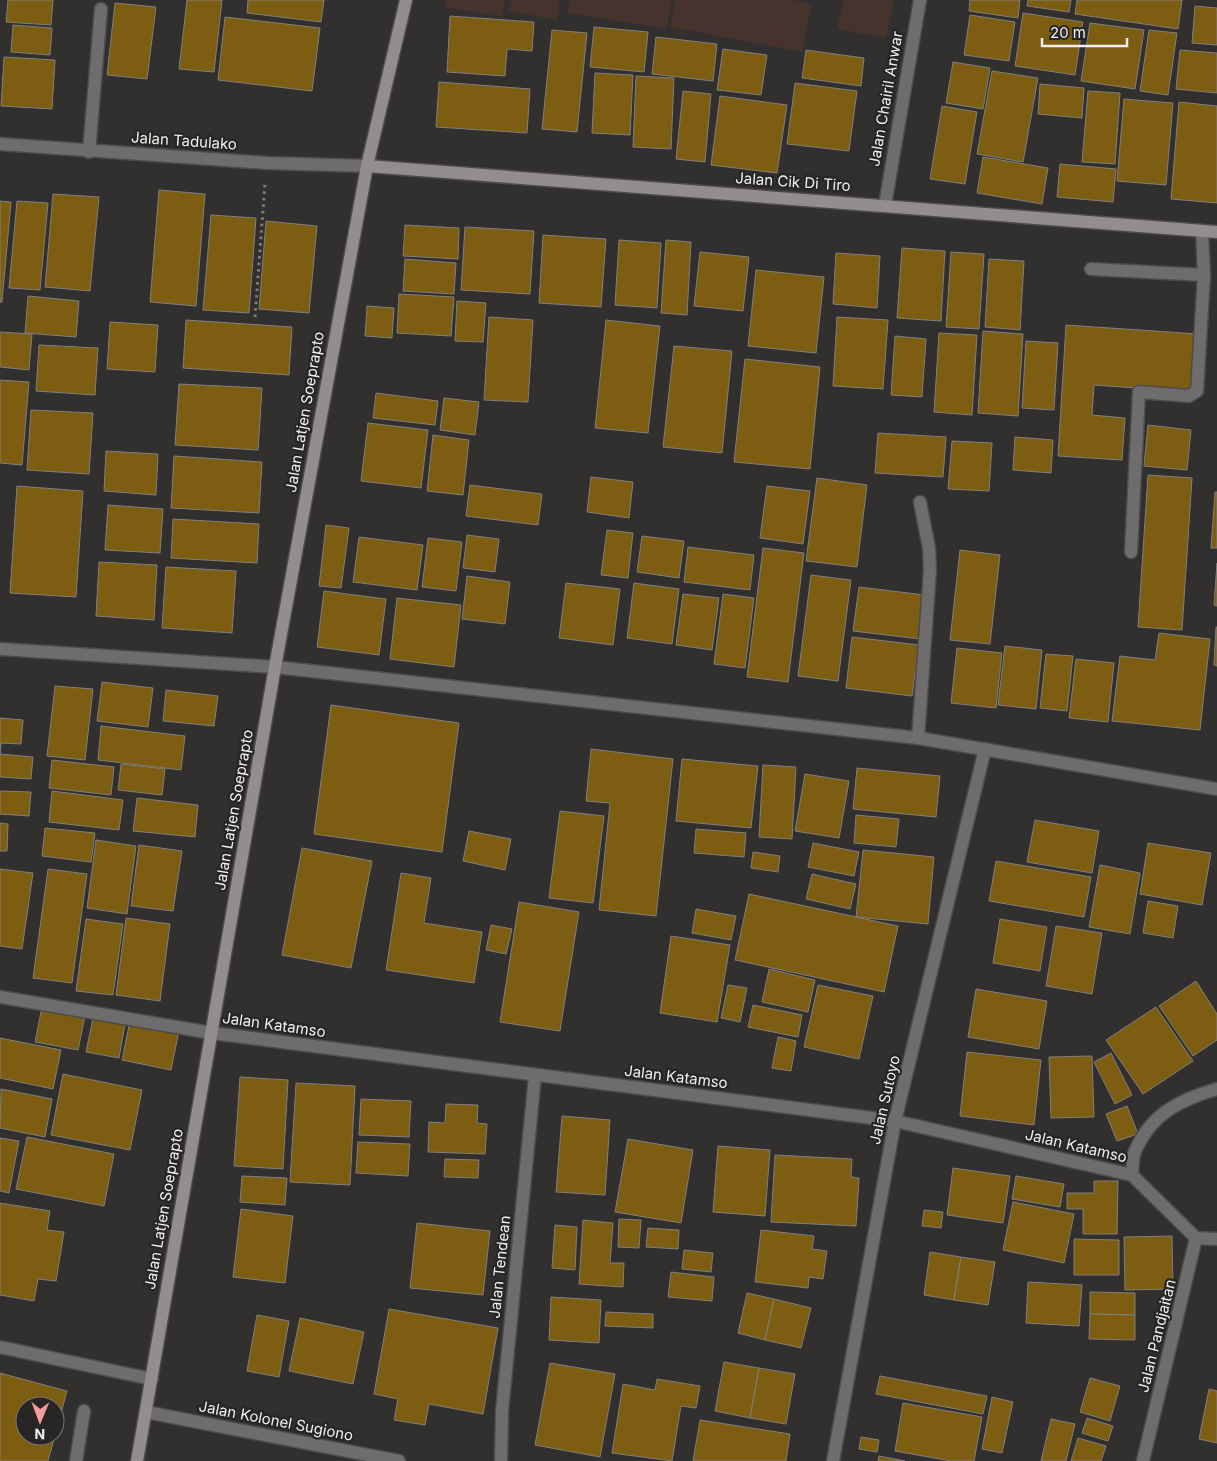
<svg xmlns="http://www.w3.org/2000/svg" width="1217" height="1461" font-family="Inter,sans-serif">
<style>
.education{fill:#46332d}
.building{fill:#7d5d12;stroke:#807f7c;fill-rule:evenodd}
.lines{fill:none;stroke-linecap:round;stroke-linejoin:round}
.lane-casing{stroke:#4d4b49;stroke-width:15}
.street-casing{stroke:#4d4b49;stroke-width:15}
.secondary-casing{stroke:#4d4b49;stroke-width:15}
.path{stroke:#807e7c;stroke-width:3;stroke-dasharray:2.5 4;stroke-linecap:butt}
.lane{stroke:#6e6c6c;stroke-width:12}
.street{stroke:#6e6c6c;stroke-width:12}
.secondary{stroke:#918e8d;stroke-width:12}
.labels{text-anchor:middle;stroke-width:4.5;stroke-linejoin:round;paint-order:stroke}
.street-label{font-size:15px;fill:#f1f0ee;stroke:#282624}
</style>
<rect width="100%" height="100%" fill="#32302e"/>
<g class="education">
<polygon points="446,0 505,0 502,17 444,7"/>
<polygon points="511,0 560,0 557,20 509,11"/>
<polygon points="570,0 672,0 667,29 568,13"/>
<polygon points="675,0 792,0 812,4 802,52 670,27"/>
<polygon points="844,0 894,0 886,38 837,29"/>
</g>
<g class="building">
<polygon points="8,0 53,0 51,25 6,22"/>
<polygon points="187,0 222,0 214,72 179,69"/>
<polygon points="248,0 324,0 321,22 247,13"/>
<polygon points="970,0 1020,0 1018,18 969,11"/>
<polygon points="1028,0 1071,0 1069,12 1027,6"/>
<polygon points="1077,0 1182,0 1178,29 1075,14"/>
<polygon points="115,3 156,7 147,79 107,75"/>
<polygon points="1195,6 1217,8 1217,45 1192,43"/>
<polygon points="1023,13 1083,22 1075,75 1015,66"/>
<polygon points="970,15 1015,22 1009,61 964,55"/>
<polygon points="450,16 534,22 532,51 507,49 505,76 447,72"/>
<polygon points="225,17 320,28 312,91 218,80"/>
<polygon points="1090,23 1144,30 1135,89 1081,81"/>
<polygon points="13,25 52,28 50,55 11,52"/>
<polygon points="594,27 648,32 644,72 590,67"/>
<polygon points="552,30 587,33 577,132 542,129"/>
<polygon points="1149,30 1177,33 1168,95 1140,91"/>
<polygon points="656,37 717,44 713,81 652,74"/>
<polygon points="723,49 767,55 761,95 717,90"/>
<polygon points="806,50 864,58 861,86 802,78"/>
<polygon points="1180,50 1217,53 1217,93 1176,89"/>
<polygon points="4,57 55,60 52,109 1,106"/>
<polygon points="953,62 990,68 983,109 946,103"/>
<polygon points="992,71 1038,78 1023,162 977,154"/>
<polygon points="595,73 633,75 630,135 592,133"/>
<polygon points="636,76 674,78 671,149 633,147"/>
<polygon points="439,82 530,89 527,133 436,127"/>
<polygon points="795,83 857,91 849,151 787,144"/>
<polygon points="1040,84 1084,88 1082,118 1038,114"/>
<polygon points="683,91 711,94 705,162 676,159"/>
<polygon points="1088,91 1120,93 1115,164 1082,162"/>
<polygon points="720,96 787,105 777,173 711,165"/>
<polygon points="1124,99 1173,103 1166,185 1117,181"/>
<polygon points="1179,102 1217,106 1217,203 1171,199"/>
<polygon points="942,106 977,112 965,184 930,179"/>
<polygon points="983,157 1048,168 1042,204 977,193"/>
<polygon points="1060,164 1116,169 1113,202 1057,197"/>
<polygon points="159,190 205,194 196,306 150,302"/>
<polygon points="53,194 99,197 90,291 45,287"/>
<polygon points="0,201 11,202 2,302 0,302"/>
<polygon points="17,201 48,203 40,290 9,288"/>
<polygon points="211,215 256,218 249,313 203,310"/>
<polygon points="266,221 317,226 309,313 259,309"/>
<polygon points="405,225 459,228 458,259 403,256"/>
<polygon points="465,227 534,231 530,294 461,290"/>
<polygon points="543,235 606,239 601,307 539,303"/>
<polygon points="619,240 661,243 657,308 615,305"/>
<polygon points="666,240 691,242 687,315 661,313"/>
<polygon points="902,248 945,251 941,321 897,318"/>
<polygon points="700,252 749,257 743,311 694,306"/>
<polygon points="951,252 984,254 979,329 946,327"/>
<polygon points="836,253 880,256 877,308 833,304"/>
<polygon points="405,259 456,263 454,294 403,291"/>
<polygon points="989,259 1024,261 1020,330 985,327"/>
<polygon points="756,270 824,277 816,353 748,346"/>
<polygon points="399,294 454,297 451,336 397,333"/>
<polygon points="28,296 79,301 76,337 25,333"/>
<polygon points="457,301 486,303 483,342 455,341"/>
<polygon points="367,306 394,308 392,338 365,336"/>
<polygon points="489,317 533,320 528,402 484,400"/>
<polygon points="837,317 888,320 883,389 833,386"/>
<polygon points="186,320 292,327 289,375 183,368"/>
<polygon points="606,320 660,326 648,433 595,428"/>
<polygon points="110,322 158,325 155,372 107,369"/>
<polygon points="1066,325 1198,334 1194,392 1094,385 1092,415 1125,418 1122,460 1058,456"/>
<polygon points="983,331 1023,334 1018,416 978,413"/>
<polygon points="0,332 32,334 29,370 0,367"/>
<polygon points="939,333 977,335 972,415 934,412"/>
<polygon points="895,336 926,339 922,397 891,395"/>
<polygon points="1026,341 1058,343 1054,410 1022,408"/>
<polygon points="39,345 98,348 95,395 36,391"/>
<polygon points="674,346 732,351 722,453 663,447"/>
<polygon points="745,359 820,367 810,469 734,462"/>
<polygon points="0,380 29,382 22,465 0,463"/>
<polygon points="179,384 262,388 258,450 175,445"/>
<polygon points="376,393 438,401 435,425 373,418"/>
<polygon points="444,398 479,402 475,435 440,430"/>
<polygon points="31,410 93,413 89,474 27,470"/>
<polygon points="368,423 428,430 421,488 361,481"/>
<polygon points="1148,425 1191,430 1187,470 1144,466"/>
<polygon points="878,433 946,437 943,477 875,473"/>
<polygon points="433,435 469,440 463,495 427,491"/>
<polygon points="1015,437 1053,440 1051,473 1013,470"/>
<polygon points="952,441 992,443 989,491 948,489"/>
<polygon points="106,451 158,454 156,495 104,491"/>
<polygon points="174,456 262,462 259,513 171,508"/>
<polygon points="1148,475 1192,478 1182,630 1138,627"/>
<polygon points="591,477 633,482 629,518 587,512"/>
<polygon points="817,478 867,485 857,567 806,561"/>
<polygon points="470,485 542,494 538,525 466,516"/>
<polygon points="17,486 83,491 76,597 10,593"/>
<polygon points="767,486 810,491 803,544 760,538"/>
<polygon points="1215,492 1217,492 1217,548 1211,548"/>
<polygon points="108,505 163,509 160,553 105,550"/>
<polygon points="173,519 259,524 257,563 171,558"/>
<polygon points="326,525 349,528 341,588 319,586"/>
<polygon points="607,530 633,533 628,578 601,575"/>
<polygon points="467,535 499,539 495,572 463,568"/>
<polygon points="642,536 684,541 679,578 637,572"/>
<polygon points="359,537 423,545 417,590 353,582"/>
<polygon points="428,538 462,542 456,591 422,587"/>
<polygon points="688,547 754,555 750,590 684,582"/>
<polygon points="763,548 804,553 788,682 747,677"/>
<polygon points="960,550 1000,555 990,644 950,640"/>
<polygon points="99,562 157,565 154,620 96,616"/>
<polygon points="1217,563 1217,606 1214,605"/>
<polygon points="166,567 236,571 232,633 162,628"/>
<polygon points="811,575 851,580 838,681 798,676"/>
<polygon points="467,576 510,582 505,624 462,619"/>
<polygon points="566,583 620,589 613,645 559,638"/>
<polygon points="634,583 679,589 672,644 627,638"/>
<polygon points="859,587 925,595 920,639 853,631"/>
<polygon points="324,591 386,599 379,655 317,647"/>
<polygon points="683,594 719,598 712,650 676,645"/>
<polygon points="723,594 754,598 745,668 714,664"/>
<polygon points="397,598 461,605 454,667 390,659"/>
<polygon points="1216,627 1217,627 1217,666 1214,665"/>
<polygon points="1159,633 1210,639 1200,730 1112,721 1120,656 1155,660"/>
<polygon points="852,637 919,645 912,696 846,688"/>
<polygon points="1005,646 1042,650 1036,709 998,705"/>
<polygon points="957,648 1002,653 996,708 951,703"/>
<polygon points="1046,654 1073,656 1067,711 1040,708"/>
<polygon points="1076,659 1114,663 1108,722 1069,718"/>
<polygon points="102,682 153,688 148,727 97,721"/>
<polygon points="55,686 93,689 85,760 47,756"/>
<polygon points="166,690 218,696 214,726 163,721"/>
<polygon points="331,705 459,723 442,852 314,834"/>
<polygon points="0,718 23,720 21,744 1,743 0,754 33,757 31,779 0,777"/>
<polygon points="101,726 185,736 181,770 98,760"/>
<polygon points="591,749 673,759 656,916 599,910 610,803 586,801"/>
<polygon points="682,759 758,766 751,828 676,821"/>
<polygon points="52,760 114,767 111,795 49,788"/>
<polygon points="121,764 165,769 162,795 118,790"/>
<polygon points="763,765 796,767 792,839 759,837"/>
<polygon points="857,768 940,776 936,817 853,809"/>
<polygon points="805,774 849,781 839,838 795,831"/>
<polygon points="0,791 31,792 29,816 0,814"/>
<polygon points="52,791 123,800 119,830 49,822"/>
<polygon points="137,798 198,805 195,837 133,831"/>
<polygon points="560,811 604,816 593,903 549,898"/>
<polygon points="856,815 899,819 896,847 854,843"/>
<polygon points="1035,820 1099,831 1092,873 1027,862"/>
<polygon points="0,823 8,824 7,851 0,851"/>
<polygon points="45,828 95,833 91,862 42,856"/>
<polygon points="696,829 746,833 744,857 694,853"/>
<polygon points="469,831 511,839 505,870 463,861"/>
<polygon points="96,840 136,846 127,914 87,908"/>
<polygon points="813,843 859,852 854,876 808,867"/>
<polygon points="1148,843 1211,853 1202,905 1140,894"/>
<polygon points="139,845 182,851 173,911 131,906"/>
<polygon points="302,848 372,861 351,968 282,955"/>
<polygon points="863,850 934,857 928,924 856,917"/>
<polygon points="753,852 780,856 778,872 751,868"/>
<polygon points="996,861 1091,877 1084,917 989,901"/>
<polygon points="1100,865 1140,873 1130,934 1089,927"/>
<polygon points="0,869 33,873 22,949 0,946"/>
<polygon points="48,869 87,874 72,983 33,978"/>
<polygon points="401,873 431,878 424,923 482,932 474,983 386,970"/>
<polygon points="812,874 856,884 850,909 806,899"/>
<polygon points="749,894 898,926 884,992 735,960"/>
<polygon points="1148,901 1178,906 1173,938 1143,933"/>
<polygon points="519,902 579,912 560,1031 500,1022"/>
<polygon points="696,909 736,916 731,940 692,933"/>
<polygon points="126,918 170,924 160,1001 116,995"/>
<polygon points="86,919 123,924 113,995 76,991"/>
<polygon points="1000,919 1047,927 1040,971 993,963"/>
<polygon points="491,925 512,929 506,954 486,950"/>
<polygon points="1056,926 1102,933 1092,994 1046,986"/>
<polygon points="671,936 730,945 717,1022 660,1013"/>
<polygon points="769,969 815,980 808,1012 762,1002"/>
<polygon points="1196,981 1217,1014 1217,1040 1193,1056 1159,1006"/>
<polygon points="728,985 747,988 740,1022 721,1018"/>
<polygon points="818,985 873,996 859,1059 804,1047"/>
<polygon points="976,989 1047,1001 1039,1049 968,1037"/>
<polygon points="753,1005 802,1015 798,1037 748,1027"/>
<polygon points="42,1007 85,1016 78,1050 35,1042"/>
<polygon points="1156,1007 1193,1061 1143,1094 1106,1040"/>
<polygon points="93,1018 125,1024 119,1058 86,1052"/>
<polygon points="130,1021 179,1031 171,1070 122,1060"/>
<polygon points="778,1037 796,1041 791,1071 772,1068"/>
<polygon points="0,1038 61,1050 53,1089 0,1078"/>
<polygon points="967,1052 1041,1060 1034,1125 960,1116"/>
<polygon points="1111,1053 1132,1095 1115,1104 1094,1062"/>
<polygon points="1092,1056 1094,1117 1051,1118 1049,1057"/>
<polygon points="63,1074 142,1090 130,1150 51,1135"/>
<polygon points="240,1077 288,1080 283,1169 234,1166"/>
<polygon points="296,1083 355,1086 350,1185 290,1182"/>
<polygon points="1,1089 52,1099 45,1137 0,1128"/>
<polygon points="361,1099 411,1101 409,1137 359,1135"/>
<polygon points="446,1104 478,1105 477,1123 487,1124 485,1154 428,1152 429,1122 445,1123"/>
<polygon points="1127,1106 1138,1134 1117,1141 1106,1114"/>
<polygon points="562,1116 610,1120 605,1195 556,1192"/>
<polygon points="27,1137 114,1154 104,1206 16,1189"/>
<polygon points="0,1138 19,1141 9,1193 0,1191"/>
<polygon points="628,1139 693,1150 681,1223 615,1212"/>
<polygon points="358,1142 410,1144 408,1176 356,1173"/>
<polygon points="718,1146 770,1150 765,1216 713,1212"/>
<polygon points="775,1155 852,1159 851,1177 859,1178 856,1226 771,1222"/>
<polygon points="445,1159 479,1160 478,1178 444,1177"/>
<polygon points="953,1168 1010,1176 1003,1223 947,1215"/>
<polygon points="242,1176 287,1178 285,1205 240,1202"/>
<polygon points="1016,1176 1064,1184 1060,1207 1012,1199"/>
<polygon points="1094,1181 1118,1181 1117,1234 1083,1234 1083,1209 1067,1209 1067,1193 1094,1193"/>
<polygon points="1013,1202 1074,1214 1064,1263 1003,1250"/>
<polygon points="0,1203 50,1211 47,1230 64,1232 56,1281 38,1279 34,1301 0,1295"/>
<polygon points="241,1209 293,1216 285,1283 233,1277"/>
<polygon points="924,1210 943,1212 941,1228 922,1226"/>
<polygon points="619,1219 641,1220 639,1248 618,1247"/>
<polygon points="583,1220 613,1223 610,1263 624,1263 623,1287 579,1284"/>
<polygon points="417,1223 490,1231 483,1295 410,1288"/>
<polygon points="555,1225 577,1227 575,1270 552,1268"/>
<polygon points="648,1228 679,1230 678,1249 646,1247"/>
<polygon points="761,1230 814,1236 812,1249 827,1251 823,1279 809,1277 808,1288 755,1282"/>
<polygon points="1172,1236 1173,1289 1125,1290 1124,1237"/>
<polygon points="1074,1239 1119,1240 1119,1275 1074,1275"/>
<polygon points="684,1250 713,1253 711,1272 682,1269"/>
<polygon points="930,1252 961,1257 954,1300 924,1295"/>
<polygon points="961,1257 995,1262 988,1305 954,1300"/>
<polygon points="671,1272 714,1277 712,1301 668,1297"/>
<polygon points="1028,1282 1082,1285 1079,1326 1026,1323"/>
<polygon points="1090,1292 1135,1293 1135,1315 1090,1314"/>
<polygon points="747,1293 774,1299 765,1340 738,1333"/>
<polygon points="551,1297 601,1300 599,1343 549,1340"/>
<polygon points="774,1299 811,1308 801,1348 765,1340"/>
<polygon points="389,1309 498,1328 483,1414 429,1404 425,1425 394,1420 398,1399 374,1394"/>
<polygon points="606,1312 653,1314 653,1328 605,1326"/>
<polygon points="1090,1314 1135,1315 1135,1340 1089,1339"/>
<polygon points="257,1315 289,1321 279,1377 247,1371"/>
<polygon points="300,1318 364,1332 353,1384 289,1371"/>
<polygon points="724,1362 759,1368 750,1418 715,1411"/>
<polygon points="550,1363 615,1374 600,1457 535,1445"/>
<polygon points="759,1368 795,1374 786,1424 750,1418"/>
<path d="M0,1373L67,1391L48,1461H0ZM25,1406H55V1436H25Z"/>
<polygon points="880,1376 987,1396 983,1414 876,1394"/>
<polygon points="1090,1378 1120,1386 1110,1421 1080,1412"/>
<polygon points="657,1379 700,1386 696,1408 681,1406 672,1461 612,1453 623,1384 655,1390"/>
<polygon points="1209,1389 1217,1391 1217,1443 1199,1439"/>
<polygon points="992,1397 1013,1402 1002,1453 982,1449"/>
<polygon points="903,1403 982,1417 974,1461 951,1461 895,1451"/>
<polygon points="1087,1418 1113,1426 1108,1441 1082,1433"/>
<polygon points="1051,1419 1075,1424 1066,1461 1041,1461"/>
<polygon points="700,1420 790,1434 786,1461 693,1461"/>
<polygon points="861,1437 879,1440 877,1452 859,1449"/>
<polygon points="1078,1438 1106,1446 1101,1461 1071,1461"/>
<polygon points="879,1456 905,1461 878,1461"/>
</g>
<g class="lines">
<g class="lane-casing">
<polyline id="lane" points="76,1461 84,1411"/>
</g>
<g class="street-casing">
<g id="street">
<polyline points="0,144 267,163 367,166"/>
<polyline points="89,152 101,9"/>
<polyline points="885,205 920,0"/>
<polyline points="1091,269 1204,275"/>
<polyline points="1131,552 1139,392 1189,396 1197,391 1204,275 1202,231"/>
<polyline points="0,649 275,667 918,738 1217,789"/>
<polyline points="918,738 930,570 929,548 920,502"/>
<polyline points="0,997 212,1033 895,1121 1132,1175 1196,1238"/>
<path d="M1132,1175C1133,1167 1132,1156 1136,1149C1152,1113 1182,1099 1217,1089"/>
<polyline points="0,1347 152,1379"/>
<polyline points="146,1412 399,1461"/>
<polyline points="501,1461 502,1411 535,1076"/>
<polyline points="833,1461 895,1121 985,749"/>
<polyline points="1143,1461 1196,1238 1217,1239"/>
</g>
</g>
<g class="secondary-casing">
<g id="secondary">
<polyline points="367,166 1217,232"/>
<polyline points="137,1461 275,667 367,166 406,0"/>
</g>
</g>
<polyline class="path" points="255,317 265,183"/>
<use href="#lane" class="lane"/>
<use href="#street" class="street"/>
<use href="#secondary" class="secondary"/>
</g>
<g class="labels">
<g class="street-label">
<text transform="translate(886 99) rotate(-80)" y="5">Jalan Chairil Anwar</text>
<text transform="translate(184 141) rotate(4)" y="5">Jalan Tadulako</text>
<text transform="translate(793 182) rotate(4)" y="5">Jalan Cik Di Tiro</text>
<text transform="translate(305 412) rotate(-80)" y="5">Jalan Latjen Soeprapto</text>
<text transform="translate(234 810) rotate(-80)" y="5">Jalan Latjen Soeprapto</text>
<text transform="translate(274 1025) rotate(8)" y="5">Jalan Katamso</text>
<text transform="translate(676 1077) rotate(7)" y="5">Jalan Katamso</text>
<text transform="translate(885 1100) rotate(-77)" y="5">Jalan Sutoyo</text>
<text transform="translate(1076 1146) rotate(13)" y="5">Jalan Katamso</text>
<text transform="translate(164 1209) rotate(-80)" y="5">Jalan Latjen Soeprapto</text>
<text transform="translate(500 1267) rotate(-84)" y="5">Jalan Tendean</text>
<text transform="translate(1157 1336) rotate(-76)" y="5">Jalan Pandjaitan</text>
<text transform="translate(276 1421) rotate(11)" y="5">Jalan Kolonel Sugiono</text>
</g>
</g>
<g transform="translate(40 1421) rotate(181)"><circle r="24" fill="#282624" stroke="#787775"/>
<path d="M0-4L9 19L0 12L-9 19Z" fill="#f59b9d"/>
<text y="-8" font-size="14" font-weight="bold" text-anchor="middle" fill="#f1f0ee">N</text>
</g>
<path d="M1042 38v8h85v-8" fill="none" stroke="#f1f0ee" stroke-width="2.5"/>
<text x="1050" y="38" font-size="15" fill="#f1f0ee" stroke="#282624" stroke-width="4" paint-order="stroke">20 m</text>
</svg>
